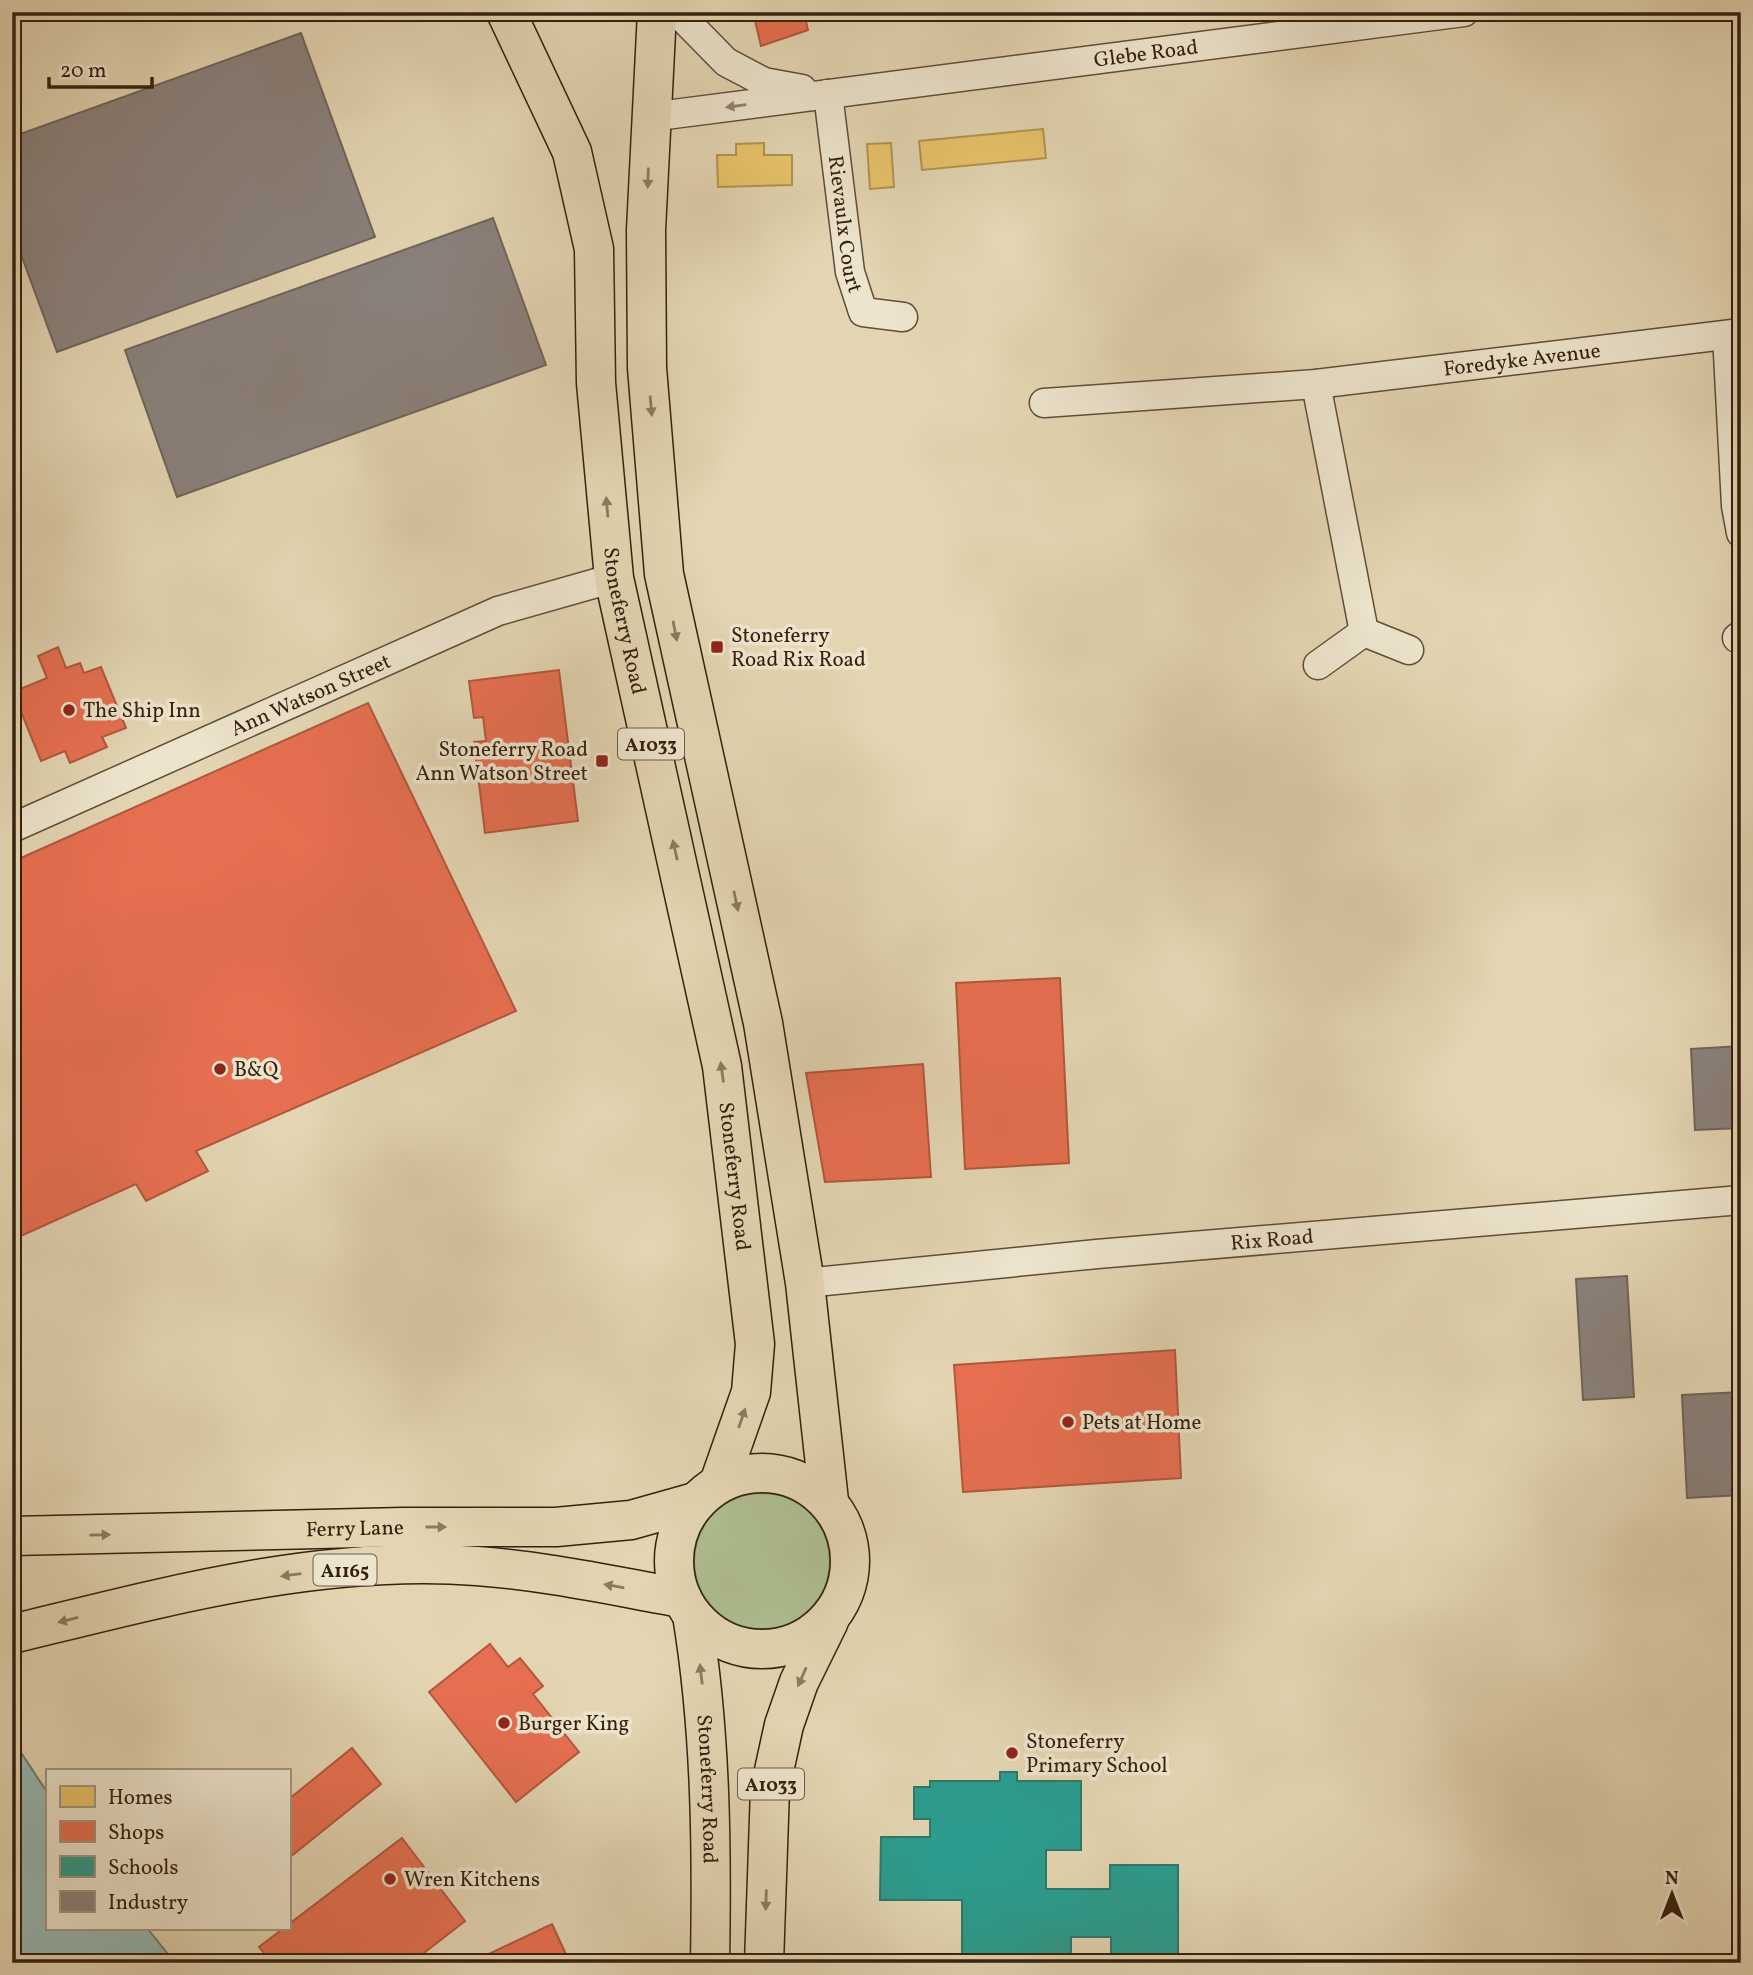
<svg xmlns="http://www.w3.org/2000/svg" width="1753" height="1975" font-family="Vollkorn,serif">
<style>
.green{fill:#aebe90;stroke:#726f50;stroke-width:2}
.water{fill:#96b8b2;stroke:#6f7b71;stroke-width:2}
.homes{fill:#e9c46a;stroke:#b3934f;stroke-width:2}
.shops{fill:#e76f51;stroke:#b2573d;stroke-width:2}
.schools{fill:#2a9d8f;stroke:#2d7869;stroke-width:2}
.industry{fill:#8a817c;stroke:#70645b;stroke-width:2}
.lines{fill:none;stroke-linecap:round;stroke-linejoin:round}
.street-casing{stroke:#604d38;stroke-width:31}
.primary-casing{stroke:#35200f;stroke-width:41}
.highway-casing{stroke:#35200f;stroke-width:41}
.street{stroke:#ede4cd;stroke-width:28}
.primary{stroke:#e3d5b2;stroke-width:38}
.highway{stroke:#e3d5b2;stroke-width:38}
.oneway{fill:#91826e}
.oneway2{fill:#8c7a60}
.poi-dot{fill:#8f2418;stroke:#ede4cd;stroke-width:2.5}
.labels{text-anchor:middle;stroke-width:7;stroke-linejoin:round;paint-order:stroke}
.shield{fill:#ede4cd;stroke:#6c5b48;stroke-width:2}
.shield-label{font-size:19px;font-weight:bold;fill:#35200f}
.street-label{font-size:21px;fill:#35200f;stroke:#ede4cd}
.poi-label{font-size:21px;fill:#35200f;stroke:#ede4cd;text-anchor:start}
</style>
<rect width="100%" height="100%" fill="#e3d5b2"/>
<filter id="stains"><feTurbulence type="fractalNoise" baseFrequency=".00286" numOctaves="4"/><feColorMatrix values="0 0 0 0 .2 0 0 0 0 .09 0 0 0 0 .02 0 0 0 .5 -.17"/></filter>
<radialGradient id="worn" r=".72"><stop offset=".6" stop-color="#630" stop-opacity="0"/><stop offset="1" stop-color="#630" stop-opacity=".3"/></radialGradient>
<circle class="green" cx="762" cy="1561" r="68"/>
<polygon class="water" points="12,1739 47,1792 47,1928 147,1928 175,1963 17,1963 12,1957"/>
<g class="homes">
<polygon points="1043,129 1046,158 922,170 919,141"/>
<polygon points="764,143 764,155 792,155 792,185 718,187 717,155 736,155 736,144"/>
<polygon points="891,143 894,187 870,189 867,144"/>
</g>
<g class="shops">
<polygon points="753,12 804,12 808,30 761,46"/>
<polygon points="58,647 66,668 80,663 84,673 101,667 126,728 102,737 107,747 70,763 65,751 41,761 13,692 47,678 38,656"/>
<polygon points="559,670 578,821 485,833 474,742 486,741 483,717 474,718 469,681"/>
<polygon points="368,703 516,1011 196,1151 208,1171 146,1201 136,1184 12,1240 12,862"/>
<polygon points="1060,978 1069,1163 965,1169 956,983"/>
<polygon points="923,1064 931,1177 825,1182 806,1073"/>
<polygon points="1175,1350 1181,1478 963,1492 954,1365"/>
<polygon points="490,1644 508,1667 520,1658 543,1686 533,1694 579,1752 516,1802 429,1692"/>
<polygon points="352,1748 381,1784 289,1858 289,1799"/>
<polygon points="402,1838 465,1921 411,1963 272,1963 259,1947 284,1928 289,1928 289,1924"/>
<polygon points="552,1924 570,1963 477,1963 476,1960"/>
</g>
<polygon class="schools" points="1000,1772 1017,1772 1017,1781 1081,1781 1081,1850 1046,1850 1046,1889 1110,1889 1110,1865 1178,1865 1178,1963 1111,1963 1111,1937 1071,1937 1071,1963 962,1963 962,1900 880,1900 881,1837 930,1837 930,1819 914,1819 914,1787 930,1787 930,1781 1000,1781"/>
<g class="industry">
<polygon points="301,33 375,237 57,352 12,230 12,137"/>
<polygon points="493,218 546,365 177,497 125,350"/>
<polygon points="1741,1046 1741,1128 1695,1130 1691,1049"/>
<polygon points="1627,1276 1634,1397 1583,1400 1576,1279"/>
<polygon points="1741,1392 1741,1495 1687,1498 1682,1395"/>
</g>
<g class="lines">
<g class="street-casing">
<g id="street">
<polyline points="677,12 726,62 764,82 802,89"/>
<path id="s1" d="M828,94L850,272L863,312L903,317"/>
<path id="s2" d="M650,117L1464,12"/>
<polyline points="1727,335 1736,506 1741,533"/>
<polyline points="1316,384 1364,632"/>
<path id="s3" d="M1044,403L1316,384L1741,333"/>
<polyline points="1737,638 1741,635"/>
<polyline points="1318,665 1364,632 1409,650"/>
<path id="s4" d="M12,828L498,611L614,578"/>
<path id="s5" d="M805,1283L1097,1254L1741,1200"/>
</g>
</g>
<g class="primary-casing">
<g id="primary">
<path id="s6" d="M12,1536L403,1527H556L631,1520L695,1502"/>
<path d="M12,1634C164,1597 320,1554 477,1566C546,1571 614,1586 682,1598"/>
</g>
</g>
<g class="highway-casing">
<g id="highway">
<path id="s7" d="M506,12L572,152L594,249L596,383L614,578L722,1066L755,1344L751,1392L719,1483"/>
<polyline points="657,12 646,230 647,368 664,574 763,1023 805,1283 829,1501"/>
<circle cx="762" cy="1561" r="88"/>
<path id="s8" d="M692,1615C711,1731 712,1846 710,1963"/>
<polyline points="764,1963 770,1789 784,1725 799,1682 829,1621"/>
</g>
</g>
<use href="#street" class="street"/>
<use href="#primary" class="primary"/>
<use href="#highway" class="highway"/>
</g>
<defs><path id="oneway-solid" d="M-6-.8H1V-3.2L6.5 0L1 3.2V.8H-6Z" transform="scale(1.75)"/></defs>
<use class="oneway" href="#oneway-solid" transform="translate(736 106) rotate(172)"/>
<g class="oneway2">
<use href="#oneway-solid" transform="translate(648 178) rotate(92)"/>
<use href="#oneway-solid" transform="translate(651 406) rotate(85)"/>
<use href="#oneway-solid" transform="translate(607 507) rotate(-95)"/>
<use href="#oneway-solid" transform="translate(675 631) rotate(79)"/>
<use href="#oneway-solid" transform="translate(675 850) rotate(-103)"/>
<use href="#oneway-solid" transform="translate(736 901) rotate(78)"/>
<use href="#oneway-solid" transform="translate(722 1072) rotate(-98)"/>
<use href="#oneway-solid" transform="translate(742 1418) rotate(-71)"/>
<use href="#oneway-solid" transform="translate(436 1527)"/>
<use href="#oneway-solid" transform="translate(100 1535) rotate(-1)"/>
<use href="#oneway-solid" transform="translate(291 1575) rotate(173)"/>
<use href="#oneway-solid" transform="translate(614 1586) rotate(-170)"/>
<use href="#oneway-solid" transform="translate(68 1620) rotate(166)"/>
<use href="#oneway-solid" transform="translate(701 1674) rotate(-97)"/>
<use href="#oneway-solid" transform="translate(802 1677) rotate(114)"/>
<use href="#oneway-solid" transform="translate(766 1900) rotate(92)"/>
</g>
<g class="poi-dot">
<rect x="710" y="640" width="14" height="14" rx="3.5"/>
<circle cx="69" cy="710" r="7"/>
<rect x="595" y="754" width="14" height="14" rx="3.5"/>
<circle cx="220" cy="1069" r="7"/>
<circle cx="1068" cy="1422" r="7"/>
<circle cx="504" cy="1723" r="7"/>
<circle cx="1012" cy="1753" r="7"/>
<circle cx="390" cy="1879" r="7"/>
</g>
<g class="labels">
<g class="shield">
<rect x="618" y="728.5" width="66" height="31" rx="5"/>
<rect x="313.5" y="1554.5" width="63" height="31" rx="5"/>
<rect x="738" y="1768.5" width="66" height="31" rx="5"/>
</g>
<g class="shield-label">
<text x="651" y="751">A1033</text>
<text x="345" y="1577">A1165</text>
<text x="771" y="1791">A1033</text>
</g>
<g class="street-label">
<text dy="7" stroke="none"><textPath href="#s2" startOffset="500">Glebe Road</textPath></text>
<text dy="7" stroke="none"><textPath href="#s1" startOffset="131">Rievaulx Court</textPath></text>
<text dy="7" stroke="none"><textPath href="#s3" startOffset="480">Foredyke Avenue</textPath></text>
<text dy="7" stroke="none"><textPath href="#s7" startOffset="628">Stoneferry Road</textPath></text>
<text dy="7" stroke="none"><textPath href="#s4" startOffset="327">Ann Watson Street</textPath></text>
<text dy="7" stroke="none"><textPath href="#s7" startOffset="1195">Stoneferry Road</textPath></text>
<text dy="7" stroke="none"><textPath href="#s5" startOffset="469">Rix Road</textPath></text>
<text dy="7" stroke="none"><textPath href="#s6" startOffset="343">Ferry Lane</textPath></text>
<text dy="7" stroke="none"><textPath href="#s8" startOffset="175">Stoneferry Road</textPath></text>
</g>
<g class="poi-label">
<text x="731" y="642">Stoneferry<tspan x="731" dy="24">Road Rix Road</tspan></text>
<text x="83" y="717">The Ship Inn</text>
<text x="588" y="756" text-anchor="end">Stoneferry Road<tspan x="588" dy="24">Ann Watson Street</tspan></text>
<text x="234" y="1076">B&amp;Q</text>
<text x="1082" y="1429">Pets at Home</text>
<text x="518" y="1730">Burger King</text>
<text x="1026" y="1748">Stoneferry<tspan x="1026" dy="24">Primary School</tspan></text>
<text x="404" y="1886">Wren Kitchens</text>
</g>
</g>
<rect width="1753" height="1975" fill="none" stroke="#e3d5b2" stroke-width="42"/>
<rect x="14" y="14" width="1725" height="1947" fill="none" stroke="#35200f" stroke-width="3.5"/>
<rect x="21" y="21" width="1711" height="1933" fill="none" stroke="#35200f" stroke-width="2"/>
<rect x="46" y="1769" width="245" height="161" fill="#ede4cd" stroke="#a39681" stroke-width="2"/>
<rect x="60" y="1786" width="35" height="21" fill="#e9c46a" stroke="#a39681" stroke-width="2"/>
<text x="108" y="1804" font-size="21" fill="#35200f">Homes</text>
<rect x="60" y="1821" width="35" height="21" fill="#e76f51" stroke="#a39681" stroke-width="2"/>
<text x="108" y="1839" font-size="21" fill="#35200f">Shops</text>
<rect x="60" y="1856" width="35" height="21" fill="#2a9d8f" stroke="#a39681" stroke-width="2"/>
<text x="108" y="1874" font-size="21" fill="#35200f">Schools</text>
<rect x="60" y="1891" width="35" height="21" fill="#8a817c" stroke="#a39681" stroke-width="2"/>
<text x="108" y="1909" font-size="21" fill="#35200f">Industry</text>
<g transform="translate(1672 1894)" stroke="#ede4cd" stroke-width="5" paint-order="stroke">
<path d="M0-5L12 26L0 18L-12 26Z" fill="#35200f"/>
<text y="-10" font-size="19" font-weight="bold" text-anchor="middle" fill="#35200f">N</text>
</g>
<path d="M49 77v10h103v-10" fill="none" stroke="#35200f" stroke-width="3.5"/>
<text x="60" y="77" font-size="21" fill="#35200f" stroke="#ede4cd" stroke-width="5" paint-order="stroke">20 m</text>
<rect width="100%" height="100%" filter="url(#stains)"/>
<rect width="100%" height="100%" fill="url(#worn)"/>
</svg>
